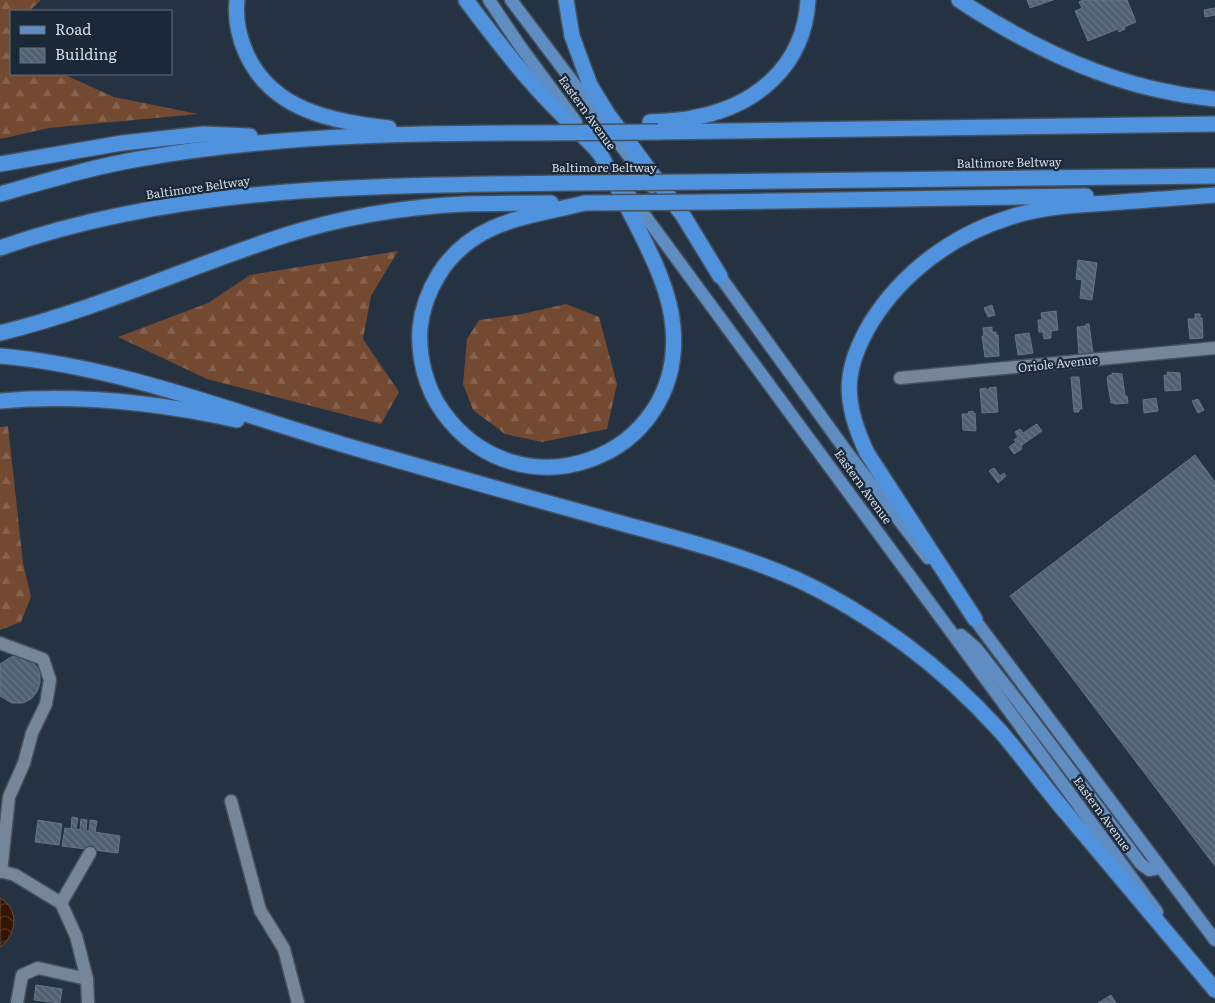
<svg xmlns="http://www.w3.org/2000/svg" width="1215" height="1003" font-family="Literata,serif">
<style>
.forest{fill:url(#forest-firs)}
.water{fill:url(#water-waves);stroke:#655045}
.building{fill:url(#building-back-hatch);stroke:#657487}
.lines{fill:none;stroke-linecap:round;stroke-linejoin:round}
.minor-casing{stroke:#44505e;stroke-width:15}
.major-casing{stroke:#44505e;stroke-width:15}
.highway-casing{stroke:#44505e;stroke-width:18}
.minor{stroke:#768699;stroke-width:12}
.major{stroke:#5f8dc2;stroke-width:12}
.highway{stroke:#4f92de;stroke-width:15}
.highway-bridge-casing{stroke:#44505e;stroke-width:18;stroke-linecap:butt}
.highway-bridge{stroke:#4f92de;stroke-width:15}
.labels{text-anchor:middle;stroke-width:4.5;stroke-linejoin:round;paint-order:stroke}
.street-label{font-size:12px;fill:#d3dce6;stroke:#1b2838}
</style>
<defs>
<pattern id="forest-firs" width="22" height="20" patternUnits="userSpaceOnUse" patternTransform="scale(1.25)"><rect width="22" height="20" fill="#734931"/><path d="M5 1l3.5 6h-7zM16 11l3.5 6h-7z" fill="#86634f"/></pattern>
<pattern id="water-waves" width="16" height="10" patternUnits="userSpaceOnUse" patternTransform="scale(1.25)"><rect width="16" height="10" fill="#361400"/><path d="M0 5q4-4 8 0t8 0" fill="none" stroke="#523625"/></pattern>
<pattern id="building-back-hatch" width="6" height="6" patternUnits="userSpaceOnUse" patternTransform="scale(1.25)"><rect width="6" height="6" fill="#505f71"/><path d="M-1 5l2 2M0 0l6 6M5-1l2 2" fill="none" stroke="#687585"/></pattern>
</defs>
<rect width="100%" height="100%" fill="#243242"/>
<g class="forest">
<polygon points="0,0 41,0 29,11 11,11 11,74 63,74 114,97 198,114 49,128 0,139"/>
<polygon points="398,251 371,296 363,339 399,392 381,424 207,379 118,337 208,303 250,275"/>
<polygon points="566,304 599,317 617,384 607,429 542,442 505,434 473,410 463,384 467,339 479,320 522,314"/>
<polygon points="8,426 23,563 31,597 21,622 0,630 0,427"/>
</g>
<path class="water" d="M0,898C20,909 17,935 0,947Z"/>
<g class="building">
<polygon points="1027,0 1053,0 1030,8"/>
<polygon points="1083,0 1127,0 1136,22 1124,27 1125,29 1119,32 1118,29 1088,41 1075,11 1082,8 1079,2"/>
<polygon points="1215,8 1215,15 1205,17 1204,10"/>
<polygon points="1078,260 1097,263 1092,300 1080,298 1082,280 1076,279"/>
<polygon points="992,305 995,315 988,317 984,308"/>
<polygon points="1056,311 1058,330 1051,331 1051,338 1044,339 1043,332 1039,332 1038,320 1042,320 1041,313"/>
<polygon points="1195,314 1200,314 1200,318 1202,318 1203,338 1190,339 1188,319 1195,319"/>
<polygon points="1086,324 1089,324 1093,353 1079,355 1077,327 1086,326"/>
<polygon points="992,327 992,332 996,332 996,335 998,335 999,356 985,357 982,336 984,336 983,328"/>
<polygon points="1029,333 1033,353 1018,355 1015,335"/>
<polygon points="1167,372 1180,373 1181,390 1165,391 1164,375 1168,375"/>
<polygon points="1112,373 1122,374 1125,396 1127,396 1128,403 1115,404 1115,403 1111,403 1107,379 1108,376 1112,375"/>
<polygon points="1071,377 1079,377 1082,409 1079,409 1079,412 1074,412"/>
<polygon points="996,387 998,412 982,413 980,389 986,388 986,390 989,390 989,388"/>
<polygon points="1156,398 1158,411 1144,413 1143,400"/>
<polygon points="1198,399 1204,410 1198,413 1192,401"/>
<polygon points="973,411 973,414 975,413 976,431 963,430 962,414 969,414 968,412"/>
<polygon points="1037,424 1042,431 1022,445 1021,447 1022,449 1014,454 1009,447 1016,442 1014,440 1018,437 1015,432 1020,429 1023,433"/>
<polygon points="1195,455 1215,482 1215,866 1010,596"/>
<polygon points="994,468 1000,476 1004,473 1006,476 998,483 989,471"/>
<polygon points="18,656 32,662 37,667 40,673 40,683 37,692 31,699 23,703 12,703 0,696 0,664 11,657"/>
<polygon points="72,817 78,818 76,829 80,830 81,819 87,820 86,831 89,831 90,820 97,821 95,832 120,836 118,853 62,846 65,828 71,829"/>
<polygon points="38,820 62,824 59,845 35,842"/>
<polygon points="36,985 62,989 60,1003 34,1000"/>
<polygon points="1111,995 1116,1003 1098,1003"/>
</g>
<g class="lines">
<g class="minor-casing">
<g id="minor">
<polyline points="900,378 1215,348"/>
<polyline points="0,643 43,659 50,680 46,704 32,733 24,763 9,797 1,872"/>
<polyline points="231,801 260,910 284,949 298,1003"/>
<polyline points="0,871 15,875 61,903 76,936 87,979 88,1003"/>
<polyline points="61,903 90,853"/>
<polyline points="17,1003 22,975 38,968 87,979"/>
</g>
</g>
<g class="major-casing">
<g id="major">
<polyline points="489,0 520,46 576,122"/>
<polyline points="511,0 652,187"/>
<polyline points="618,179 1157,912"/>
<polyline points="714,268 849,455 928,558"/>
<polyline points="969,612 1215,940"/>
<polyline points="961,635 976,648 1020,704 1141,864 1149,870 1160,868"/>
</g>
</g>
<g class="highway-casing">
<g id="highway">
<path d="M237,0C235,18 239,37 246,53C272,111 332,121 389,128"/>
<path d="M466,0C487,28 508,56 531,82C547,101 565,118 582,135C588,141 595,147 600,154C605,161 608,170 612,177C620,193 628,209 636,224C652,256 670,291 673,327C685,459 520,519 443,412C426,389 418,357 420,328C422,309 429,290 439,274C473,220 529,217 585,203"/>
<polyline points="566,0 572,36 590,85 607,113 684,217 720,276"/>
<path d="M959,0C1024,43 1096,79 1174,93C1187,96 1201,97 1215,99"/>
<path d="M650,122C664,121 678,121 692,118C755,107 804,67 808,0"/>
<polyline points="658,132 1215,124"/>
<polyline points="0,164 122,143 204,134 250,136"/>
<polyline points="696,182 1215,176"/>
<path d="M0,194C46,181 92,167 139,159C267,136 398,133 528,133"/>
<polyline points="710,202 1086,196"/>
<path d="M0,248C182,184 376,186 567,183"/>
<path d="M0,333C98,309 190,266 286,235C343,217 404,207 464,204C493,203 522,203 551,203"/>
<path d="M0,356C124,367 240,415 358,449C441,473 523,496 606,519C670,537 735,552 796,579C835,597 872,620 906,645C941,671 972,700 1001,732C1024,759 1045,788 1068,815C1117,874 1166,932 1215,990"/>
<path d="M0,401C79,394 160,403 237,420"/>
<path d="M975,619L867,453C843,402 842,370 872,321C903,272 953,235 1008,218C1040,207 1075,205 1109,203C1144,200 1180,198 1215,195"/>
</g>
</g>
<use href="#minor" class="minor"/>
<use href="#major" class="major"/>
<use href="#highway" class="highway"/>
<g class="highway-bridge-casing">
<g id="highway-bridge">
<polyline points="528,133 658,132"/>
<polyline points="567,183 696,182"/>
<polyline points="585,203 710,202"/>
</g>
</g>
<use href="#highway-bridge" class="highway-bridge"/>
</g>
<g class="labels">
<g class="street-label">
<text transform="translate(587 113) rotate(54)" y="4">Eastern Avenue</text>
<text transform="translate(1009 163) rotate(-1)" y="4">Baltimore Beltway</text>
<text x="604" y="172">Baltimore Beltway</text>
<text transform="translate(198 188) rotate(-8)" y="4">Baltimore Beltway</text>
<text transform="translate(1058 364) rotate(-6)" y="4">Oriole Avenue</text>
<text transform="translate(863 487) rotate(54)" y="4">Eastern Avenue</text>
<text transform="translate(1102 814) rotate(54)" y="4">Eastern Avenue</text>
</g>
</g>
<rect x="10" y="10" width="162" height="65" fill="#1b2838" stroke="#65707e"/>
<rect x="20" y="26" width="25" height="8" fill="#5f8dc2" stroke="#65707e"/>
<text x="55" y="35" font-size="15" fill="#d3dce6">Road</text>
<rect x="20" y="48" width="25" height="15" fill="url(#building-back-hatch)" stroke="#65707e"/>
<text x="55" y="60" font-size="15" fill="#d3dce6">Building</text>
</svg>
